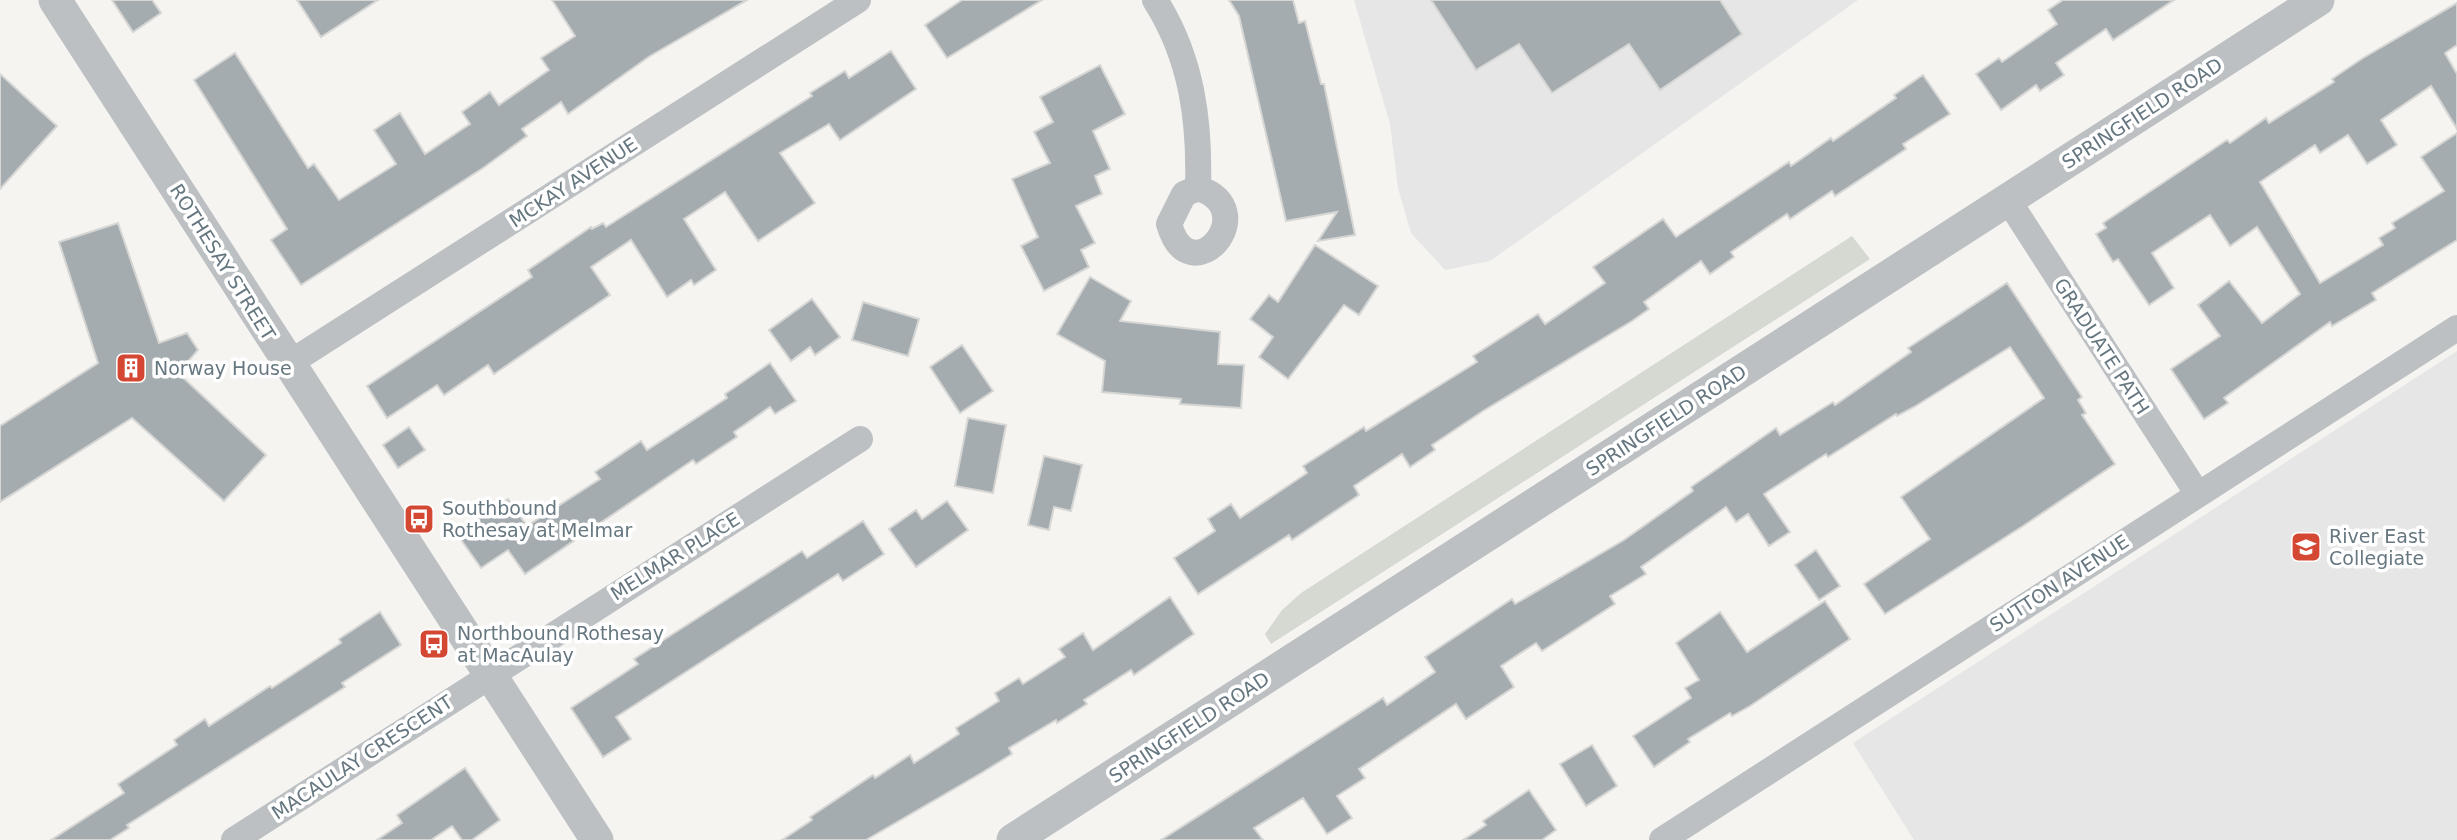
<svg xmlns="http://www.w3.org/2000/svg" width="2457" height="840" font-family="'DejaVu Sans',sans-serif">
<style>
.built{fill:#e5e6e5}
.green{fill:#d5d9d1}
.building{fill:#a4acb0;stroke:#d6d6d4;stroke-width:2}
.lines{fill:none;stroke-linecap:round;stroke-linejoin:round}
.minor{stroke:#bcc0c3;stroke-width:26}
.tertiary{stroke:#bcc0c3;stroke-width:33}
.labels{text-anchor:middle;stroke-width:7;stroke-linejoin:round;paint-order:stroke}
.street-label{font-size:19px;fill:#667780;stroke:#fff}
.poi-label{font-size:19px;fill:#667780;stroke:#fff;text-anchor:start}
</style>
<rect width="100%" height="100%" fill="#f5f4f1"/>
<g class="built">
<polygon points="1354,0 1858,0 1490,261 1445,270 1411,233 1398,188 1390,124"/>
<polygon points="2457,351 2457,840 1914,840 1853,743"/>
</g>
<polygon class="green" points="1852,236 1870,259 1271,644 1265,634 1282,610 1301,593"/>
<g class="building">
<polygon points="112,0 152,0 161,13 133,32"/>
<polygon points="297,0 378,0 321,37"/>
<polygon points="552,0 747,0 650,56 568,114 561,102 522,129 527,136 483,168 301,285 271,240 287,229 194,80 235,53 308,168 314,164 339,200 396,164 374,130 400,113 425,154 470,124 462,112 490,92 499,105 549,70 541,58 575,36"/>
<polygon points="962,0 1042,0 947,58 925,25"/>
<polygon points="1229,0 1293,0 1299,23 1305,21 1321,84 1324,84 1355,235 1318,241 1337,212 1286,221 1239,16"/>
<polygon points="1431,0 1720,0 1742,34 1660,90 1629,44 1552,93 1519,44 1476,70"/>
<polygon points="2063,0 2174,0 2113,40 2106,29 2056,63 2064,75 2040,91 2036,85 2001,110 1976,74 1999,58 2002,62 2057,24 2048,10"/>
<polygon points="2457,3 2457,45 2445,53 2457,74 2457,129 2431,86 2381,120 2397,145 2367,164 2348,135 2320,153 2315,145 2260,182 2320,283 2383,245 2379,238 2395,228 2392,223 2444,191 2421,157 2457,133 2457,240 2372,293 2376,300 2332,326 2330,322 2224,398 2228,403 2204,419 2171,369 2220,336 2198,305 2229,281 2262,323 2300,294 2257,227 2230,246 2210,215 2152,253 2174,288 2149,305 2118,259 2113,262 2096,234 2106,228 2103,223 2227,140 2230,143 2266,118 2269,123 2334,82 2332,79 2363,58"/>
<polygon points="891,51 916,89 840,140 829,124 780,153 815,203 758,241 725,192 684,219 716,270 694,285 691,280 667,297 631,240 591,267 610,295 494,374 488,365 444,395 437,385 387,418 367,386 532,277 528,270 591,227 592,229 603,223 606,227 812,96 810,93 845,71 849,78"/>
<polygon points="1100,65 1125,114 1093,131 1110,169 1095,176 1102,194 1076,206 1095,243 1081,250 1089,267 1044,291 1021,246 1038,237 1012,179 1050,163 1034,132 1053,122 1040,97"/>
<polygon points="0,74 57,126 0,189"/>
<polygon points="1923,75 1950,114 1903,144 1906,149 1835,196 1832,191 1790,219 1787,214 1731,252 1734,257 1710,274 1701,261 1644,302 1649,309 1632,321 1483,411 1432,445 1435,450 1410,467 1402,454 1354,486 1359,495 1292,540 1289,535 1198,594 1174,558 1215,531 1208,519 1231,504 1240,518 1307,473 1303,466 1364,427 1366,431 1477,362 1473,356 1538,314 1545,324 1605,283 1593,267 1663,219 1676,237 1789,162 1791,166 1831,138 1833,141 1896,98 1894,95"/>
<polygon points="118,223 159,343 187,333 198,350 178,373 266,455 224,501 132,418 0,502 0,426 98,363 59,242"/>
<polygon points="1315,245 1378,286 1359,315 1344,305 1288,379 1259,357 1273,337 1250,319 1269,295 1278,302"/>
<polygon points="1090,277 1131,301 1120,321 1220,332 1218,364 1244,365 1241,408 1180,404 1181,399 1102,392 1105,361 1057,334"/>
<polygon points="2007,283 2082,397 2078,400 2086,413 2082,415 2115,464 2023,526 1885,614 1864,584 1930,539 1901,497 2044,398 2010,347 1914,407 1897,416 1896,414 1828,457 1826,454 1764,494 1790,532 1769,546 1748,514 1736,522 1726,507 1641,567 1646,574 1610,596 1615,604 1542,651 1536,643 1501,666 1514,687 1466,719 1456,704 1359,769 1365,778 1337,796 1352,818 1327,834 1303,798 1254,828 1263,840 1161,840 1383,698 1387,705 1435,672 1425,657 1512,599 1515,604 1624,540 1693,491 1691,487 1776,428 1780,435 1833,402 1835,405 1911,352 1908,348"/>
<polygon points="812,299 840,337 815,355 810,347 791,361 769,330"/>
<polygon points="863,302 919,319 908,356 852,340"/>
<polygon points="962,345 993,391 960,413 930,367"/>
<polygon points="770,363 796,401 775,414 770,407 734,432 737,437 696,464 693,460 525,574 508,550 481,568 457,534 508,499 527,526 600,479 595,472 641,441 647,450 727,398 725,394"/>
<polygon points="968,418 1006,425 993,493 955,486"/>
<polygon points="409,427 425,450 398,468 383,445"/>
<polygon points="1044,456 1082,465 1071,511 1054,507 1049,530 1028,525"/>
<polygon points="947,501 968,530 916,567 889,529 916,510 922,519"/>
<polygon points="863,521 884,554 843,581 838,574 616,717 631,739 603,757 571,708 638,664 634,659 802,551 807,558"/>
<polygon points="1816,550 1840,586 1819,600 1795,565"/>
<polygon points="1170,597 1194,634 1134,675 1131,670 1084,700 1087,704 1057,723 1056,720 1009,748 1012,754 983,772 866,840 782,840 812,820 810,817 873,775 875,778 910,755 914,763 959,734 956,728 999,701 995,693 1019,678 1023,684 1065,657 1059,649 1083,633 1093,650"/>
<polygon points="1825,601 1850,639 1750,706 1732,716 1730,713 1688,739 1690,742 1654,767 1633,736 1691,698 1685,688 1699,680 1676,643 1720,612 1747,652"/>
<polygon points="380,612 401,645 342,683 345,687 127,825 129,828 110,840 51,840 124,793 118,784 177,745 174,740 205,719 209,726 270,686 272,688 341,643 339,639"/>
<polygon points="1592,745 1617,786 1586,806 1560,764"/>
<polygon points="465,768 500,820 472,840 462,840 452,826 431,840 377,840 402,823 397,815"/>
<polygon points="1529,790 1556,830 1542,840 1463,840 1486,825 1483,821"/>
</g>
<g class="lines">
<g class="minor">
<path d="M1155,0C1192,58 1200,121 1198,188"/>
<path d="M1198,188C1265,210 1190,297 1169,224L1184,194Z"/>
<polyline points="2008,200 2197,493"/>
<polyline points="288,364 858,0"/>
<polyline points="234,840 860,439"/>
<polyline points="1662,840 2457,328"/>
</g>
<g class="tertiary">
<polyline points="55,0 597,840"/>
<polyline points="1013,840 2318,0"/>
</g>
</g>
<defs>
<g id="building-square" transform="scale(1.575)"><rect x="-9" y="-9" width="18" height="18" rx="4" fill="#d34733" stroke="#fff"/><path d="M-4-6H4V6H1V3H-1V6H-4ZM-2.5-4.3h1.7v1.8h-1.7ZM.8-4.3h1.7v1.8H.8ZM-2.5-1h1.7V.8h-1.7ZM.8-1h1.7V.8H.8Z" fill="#fff"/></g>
<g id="bus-square" transform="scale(1.575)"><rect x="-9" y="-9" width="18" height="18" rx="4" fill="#d34733" stroke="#fff"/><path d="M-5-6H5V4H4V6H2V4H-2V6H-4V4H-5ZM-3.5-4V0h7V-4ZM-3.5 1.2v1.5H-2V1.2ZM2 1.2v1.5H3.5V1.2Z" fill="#fff"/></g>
<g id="school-square" transform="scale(1.575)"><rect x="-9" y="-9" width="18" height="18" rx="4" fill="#d34733" stroke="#fff"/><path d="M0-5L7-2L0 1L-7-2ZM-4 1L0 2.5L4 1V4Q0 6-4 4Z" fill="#fff"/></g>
</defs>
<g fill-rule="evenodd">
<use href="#building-square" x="131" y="368"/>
<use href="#bus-square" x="419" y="519"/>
<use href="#school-square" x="2306" y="547"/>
<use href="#bus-square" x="434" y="644"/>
</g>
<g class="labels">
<g class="street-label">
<text transform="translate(2142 113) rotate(-33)" y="7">SPRINGFIELD ROAD</text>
<text transform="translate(573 182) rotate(-33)" y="7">MCKAY AVENUE</text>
<text transform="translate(223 262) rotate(58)" y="7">ROTHESAY STREET</text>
<text transform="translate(2102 346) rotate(57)" y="7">GRADUATE PATH</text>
<text transform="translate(1666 420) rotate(-33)" y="7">SPRINGFIELD ROAD</text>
<text transform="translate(675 556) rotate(-32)" y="7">MELMAR PLACE</text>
<text transform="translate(2059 583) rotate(-33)" y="7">SUTTON AVENUE</text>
<text transform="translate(1189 727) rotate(-33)" y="7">SPRINGFIELD ROAD</text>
<text transform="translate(362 757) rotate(-33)" y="7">MACAULAY CRESCENT</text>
</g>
<g class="poi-label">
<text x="154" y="375">Norway House</text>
<text x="442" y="515">Southbound<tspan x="442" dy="22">Rothesay at Melmar</tspan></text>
<text x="2329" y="543">River East<tspan x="2329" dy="22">Collegiate</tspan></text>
<text x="457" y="640">Northbound Rothesay<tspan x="457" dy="22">at MacAulay</tspan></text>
</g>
</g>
</svg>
